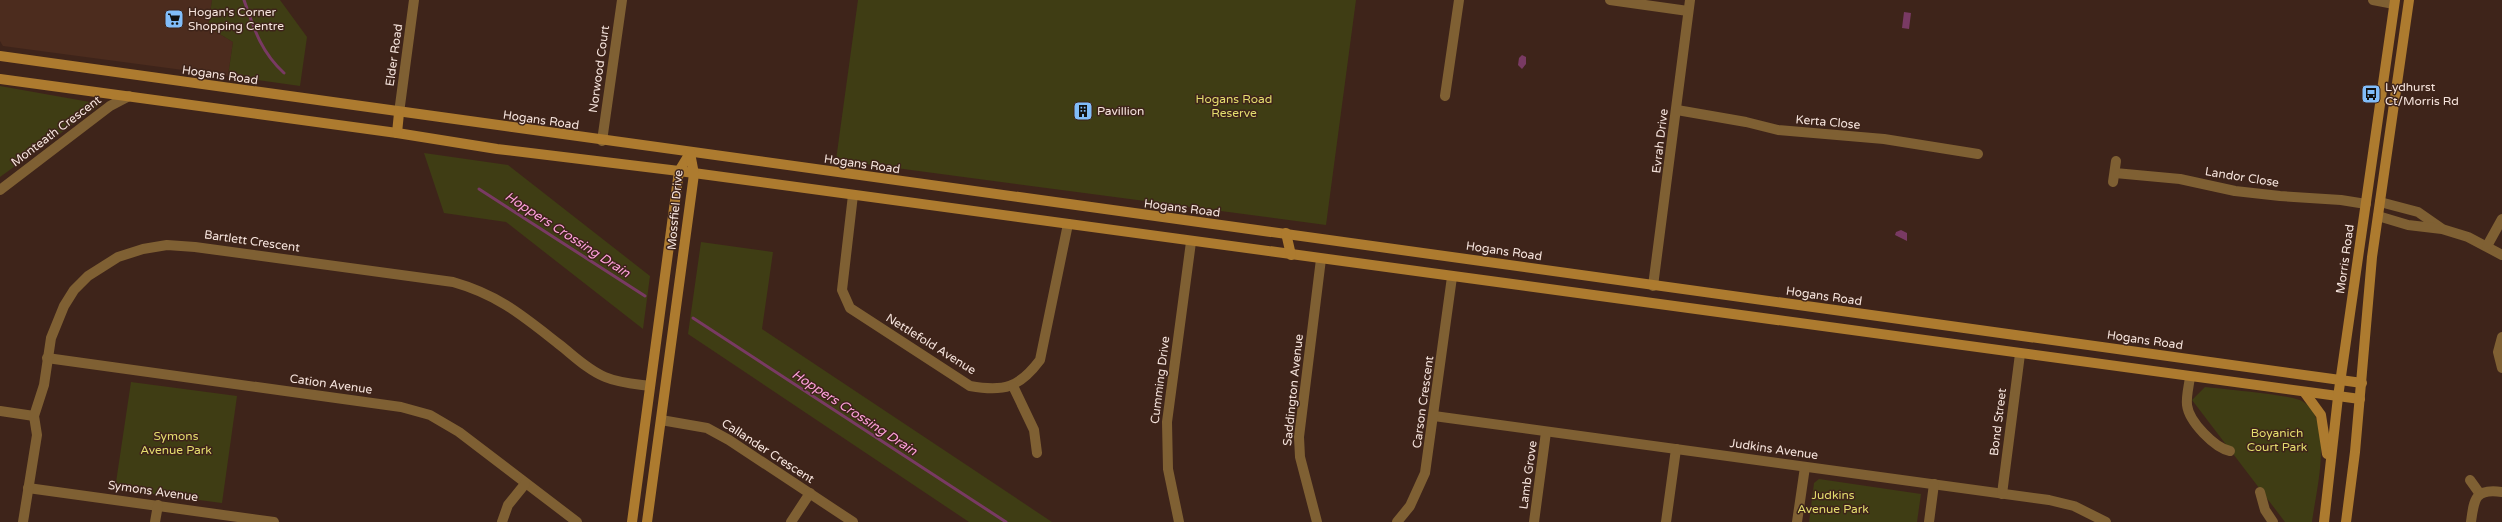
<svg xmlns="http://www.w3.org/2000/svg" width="2502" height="522" font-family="'Varela Round',sans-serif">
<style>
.built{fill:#4c2c1e}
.green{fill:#3f3d14}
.water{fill:#793a63}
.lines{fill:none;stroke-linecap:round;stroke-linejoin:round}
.stream{stroke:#793a63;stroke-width:3}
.street{stroke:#7f6033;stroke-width:10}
.secondary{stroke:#ad7b2f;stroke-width:10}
.labels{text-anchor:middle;stroke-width:3;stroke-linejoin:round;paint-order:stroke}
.poi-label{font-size:12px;fill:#f6e4dd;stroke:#3e241a;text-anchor:start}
.street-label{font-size:12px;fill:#f6e4dd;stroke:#3e241a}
.park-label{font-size:12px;fill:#e4dd6e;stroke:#3e241a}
.water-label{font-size:13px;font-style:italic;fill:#fea0db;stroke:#3e241a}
</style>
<rect width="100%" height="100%" fill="#3e241a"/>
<polygon class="built" points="0,0 212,0 208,27 233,42 228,76 3,46 0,41"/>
<g class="green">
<polygon points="212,0 280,0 307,37 300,86 228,76 233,42 208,27"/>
<polygon points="858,0 1356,0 1326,225 836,160"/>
<polygon points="0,86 101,104 0,177"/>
<polygon points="424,153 508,165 650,276 643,329 506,222 444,213"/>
<polygon points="701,242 773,252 762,329 1052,522 969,522 688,334"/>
<polygon points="131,382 237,396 222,503 115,489"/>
<path d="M2205,387C2221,389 2293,395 2302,401C2335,421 2316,490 2312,522H2285L2192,400Z"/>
<polygon points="1819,479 1921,494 1917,522 1809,522 1814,483"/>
</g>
<g class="water">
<polygon points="1904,12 1911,13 1909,29 1902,28"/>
<polygon points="1522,55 1526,57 1526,64 1522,69 1518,65 1519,58"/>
<polygon points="1901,230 1907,233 1907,241 1895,235 1896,232"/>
</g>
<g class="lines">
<g class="stream">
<path d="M244,0C254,29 261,52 284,73"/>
<polyline points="479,189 645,296"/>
<polyline points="693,318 1006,522"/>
</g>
<g class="street">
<polyline points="1610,0 1688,11"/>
<polyline points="2373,0 2394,4"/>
<polyline points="1445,96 1459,0"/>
<polyline points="1677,110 1746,122 1778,130 1884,139 1978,154"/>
<polyline points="399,113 414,0"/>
<polyline points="602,141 622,0"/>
<polyline points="2115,173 2180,179 2235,191 2280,196 2341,200 2366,204"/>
<polyline points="2113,182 2116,161"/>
<polyline points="0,190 110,106 129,96"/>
<path d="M853,195L842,290L850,308L970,386C1004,392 1019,388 1040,360L1068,224"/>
<polyline points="2380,202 2418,212 2441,228"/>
<polyline points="2378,216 2408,225 2442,229 2468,237 2502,255"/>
<polyline points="2487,246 2502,219"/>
<polyline points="1653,286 1690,0"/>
<polyline points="2502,337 2498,352 2502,368"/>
<polyline points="47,358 401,407 430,415 459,432 577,522"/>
<path d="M2190,377C2189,386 2186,396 2187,405C2189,422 2215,448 2230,451"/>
<polyline points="1013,386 1034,430 1037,453"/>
<polyline points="0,411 34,416"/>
<polyline points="1434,416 2049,500 2074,506 2106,522"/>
<polyline points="661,420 707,428 729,440 853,522"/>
<polyline points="2470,480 2480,494"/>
<polyline points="28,488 274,522"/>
<polyline points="2260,492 2265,510 2273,522"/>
<polyline points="2002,494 2020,354"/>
<path d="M23,522L37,435L34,416L44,385L51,338L64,306L74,290L88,276L118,257L143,249L167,245L195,247L453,282C499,295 523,316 560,345C574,356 588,370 605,377C619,383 635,384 650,386"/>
<polyline points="155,522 158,505"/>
<polyline points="502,522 508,505 525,484"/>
<polyline points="791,522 810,493"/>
<polyline points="1179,522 1168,469 1167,422 1191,242"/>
<polyline points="1317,522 1300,457 1299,437 1321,259"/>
<polyline points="1397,522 1410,506 1425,473 1452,277"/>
<polyline points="1534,522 1546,432"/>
<polyline points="1666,522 1676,449"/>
<polyline points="1797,522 1805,467"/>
<polyline points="1929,522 1934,484"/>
<path d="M2471,522C2474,499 2475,488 2502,492"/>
</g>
<g class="secondary">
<polyline points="0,56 2362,383"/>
<polyline points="0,79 397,133 497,149 679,171 2360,399"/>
<polyline points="397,133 399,113"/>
<polyline points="1286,233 1291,255"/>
<polyline points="2305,393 2321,415 2327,454"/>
<polyline points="632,522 679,171 690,153"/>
<polyline points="647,522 694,174 690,153"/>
<polyline points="2324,522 2338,397 2395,0"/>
<polyline points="2346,522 2355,452 2372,257 2409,0"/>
</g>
</g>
<defs>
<g id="supermarket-square" transform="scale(1)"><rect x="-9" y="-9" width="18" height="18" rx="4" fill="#81bdfa" stroke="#3e241a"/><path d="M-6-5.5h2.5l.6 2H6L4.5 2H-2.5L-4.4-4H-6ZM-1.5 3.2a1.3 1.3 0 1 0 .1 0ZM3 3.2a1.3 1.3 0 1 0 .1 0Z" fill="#111"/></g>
<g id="bus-square" transform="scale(1)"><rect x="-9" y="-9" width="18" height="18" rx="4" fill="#81bdfa" stroke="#3e241a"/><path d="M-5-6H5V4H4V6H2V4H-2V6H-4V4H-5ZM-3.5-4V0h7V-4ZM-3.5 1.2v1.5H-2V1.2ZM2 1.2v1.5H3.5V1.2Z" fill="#111"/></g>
<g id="building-square" transform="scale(1)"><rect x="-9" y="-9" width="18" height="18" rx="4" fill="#81bdfa" stroke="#3e241a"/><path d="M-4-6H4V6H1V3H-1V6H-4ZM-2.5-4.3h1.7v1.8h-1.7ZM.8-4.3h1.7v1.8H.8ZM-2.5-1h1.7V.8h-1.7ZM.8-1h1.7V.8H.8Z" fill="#111"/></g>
</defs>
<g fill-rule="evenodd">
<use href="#supermarket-square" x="174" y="19"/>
<use href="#bus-square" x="2371" y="94"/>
<use href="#building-square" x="1083" y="111"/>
</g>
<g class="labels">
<g class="poi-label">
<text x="188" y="16">Hogan's Corner<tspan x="188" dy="14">Shopping Centre</tspan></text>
<text x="2385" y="91">Lydhurst<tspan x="2385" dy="14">Ct/Morris Rd</tspan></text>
<text x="1097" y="115">Pavillion</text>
</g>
<g class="street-label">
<text transform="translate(394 55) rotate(-82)" y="4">Elder Road</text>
<text transform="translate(599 69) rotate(-82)" y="4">Norwood Court</text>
<text transform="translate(220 75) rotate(8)" y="4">Hogans Road</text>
<text transform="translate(541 120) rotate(8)" y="4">Hogans Road</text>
<text transform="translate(1828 122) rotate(5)" y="4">Kerta Close</text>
<text transform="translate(56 131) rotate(-37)" y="4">Monteath Crescent</text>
<text transform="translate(1660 141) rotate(-83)" y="4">Evrah Drive</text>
<text transform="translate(862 164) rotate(8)" y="4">Hogans Road</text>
<text transform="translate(2242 177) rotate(9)" y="4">Landor Close</text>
<text transform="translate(1182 208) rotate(7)" y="4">Hogans Road</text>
<text transform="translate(675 210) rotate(-85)" y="4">Mossfiel Drive</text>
<text transform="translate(252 241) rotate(8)" y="4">Bartlett Crescent</text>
<text transform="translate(1504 251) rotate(8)" y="4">Hogans Road</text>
<text transform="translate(2345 259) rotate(-82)" y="4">Morris Road</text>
<text transform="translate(1824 296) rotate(8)" y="4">Hogans Road</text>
<text transform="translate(2145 340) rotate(8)" y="4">Hogans Road</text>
<text transform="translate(931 344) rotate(32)" y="4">Nettlefold Avenue</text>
<text transform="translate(1160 380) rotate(-83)" y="4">Cumming Drive</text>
<text transform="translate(331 384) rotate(8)" y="4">Cation Avenue</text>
<text transform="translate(1293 390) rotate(-84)" y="4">Saddington Avenue</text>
<text transform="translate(1423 402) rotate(-82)" y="4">Carson Crescent</text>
<text transform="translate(1998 422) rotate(-83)" y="4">Bond Street</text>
<text transform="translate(1774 449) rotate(8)" y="4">Judkins Avenue</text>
<text transform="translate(768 451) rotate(33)" y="4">Callander Crescent</text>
<text transform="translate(1528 475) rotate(-82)" y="4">Lamb Grove</text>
<text transform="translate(153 491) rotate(8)" y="4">Symons Avenue</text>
</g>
<g class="park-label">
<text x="1234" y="103">Hogans Road<tspan x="1234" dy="14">Reserve</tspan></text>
<text x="2277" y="437">Boyanich<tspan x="2277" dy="14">Court Park</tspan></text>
<text x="176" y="440">Symons<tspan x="176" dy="14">Avenue Park</tspan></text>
<text x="1833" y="499">Judkins<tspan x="1833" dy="14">Avenue Park</tspan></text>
</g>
<g class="water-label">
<text transform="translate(568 234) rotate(33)" y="5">Hoppers Crossing Drain</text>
<text transform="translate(855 412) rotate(33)" y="5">Hoppers Crossing Drain</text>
</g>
</g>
</svg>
